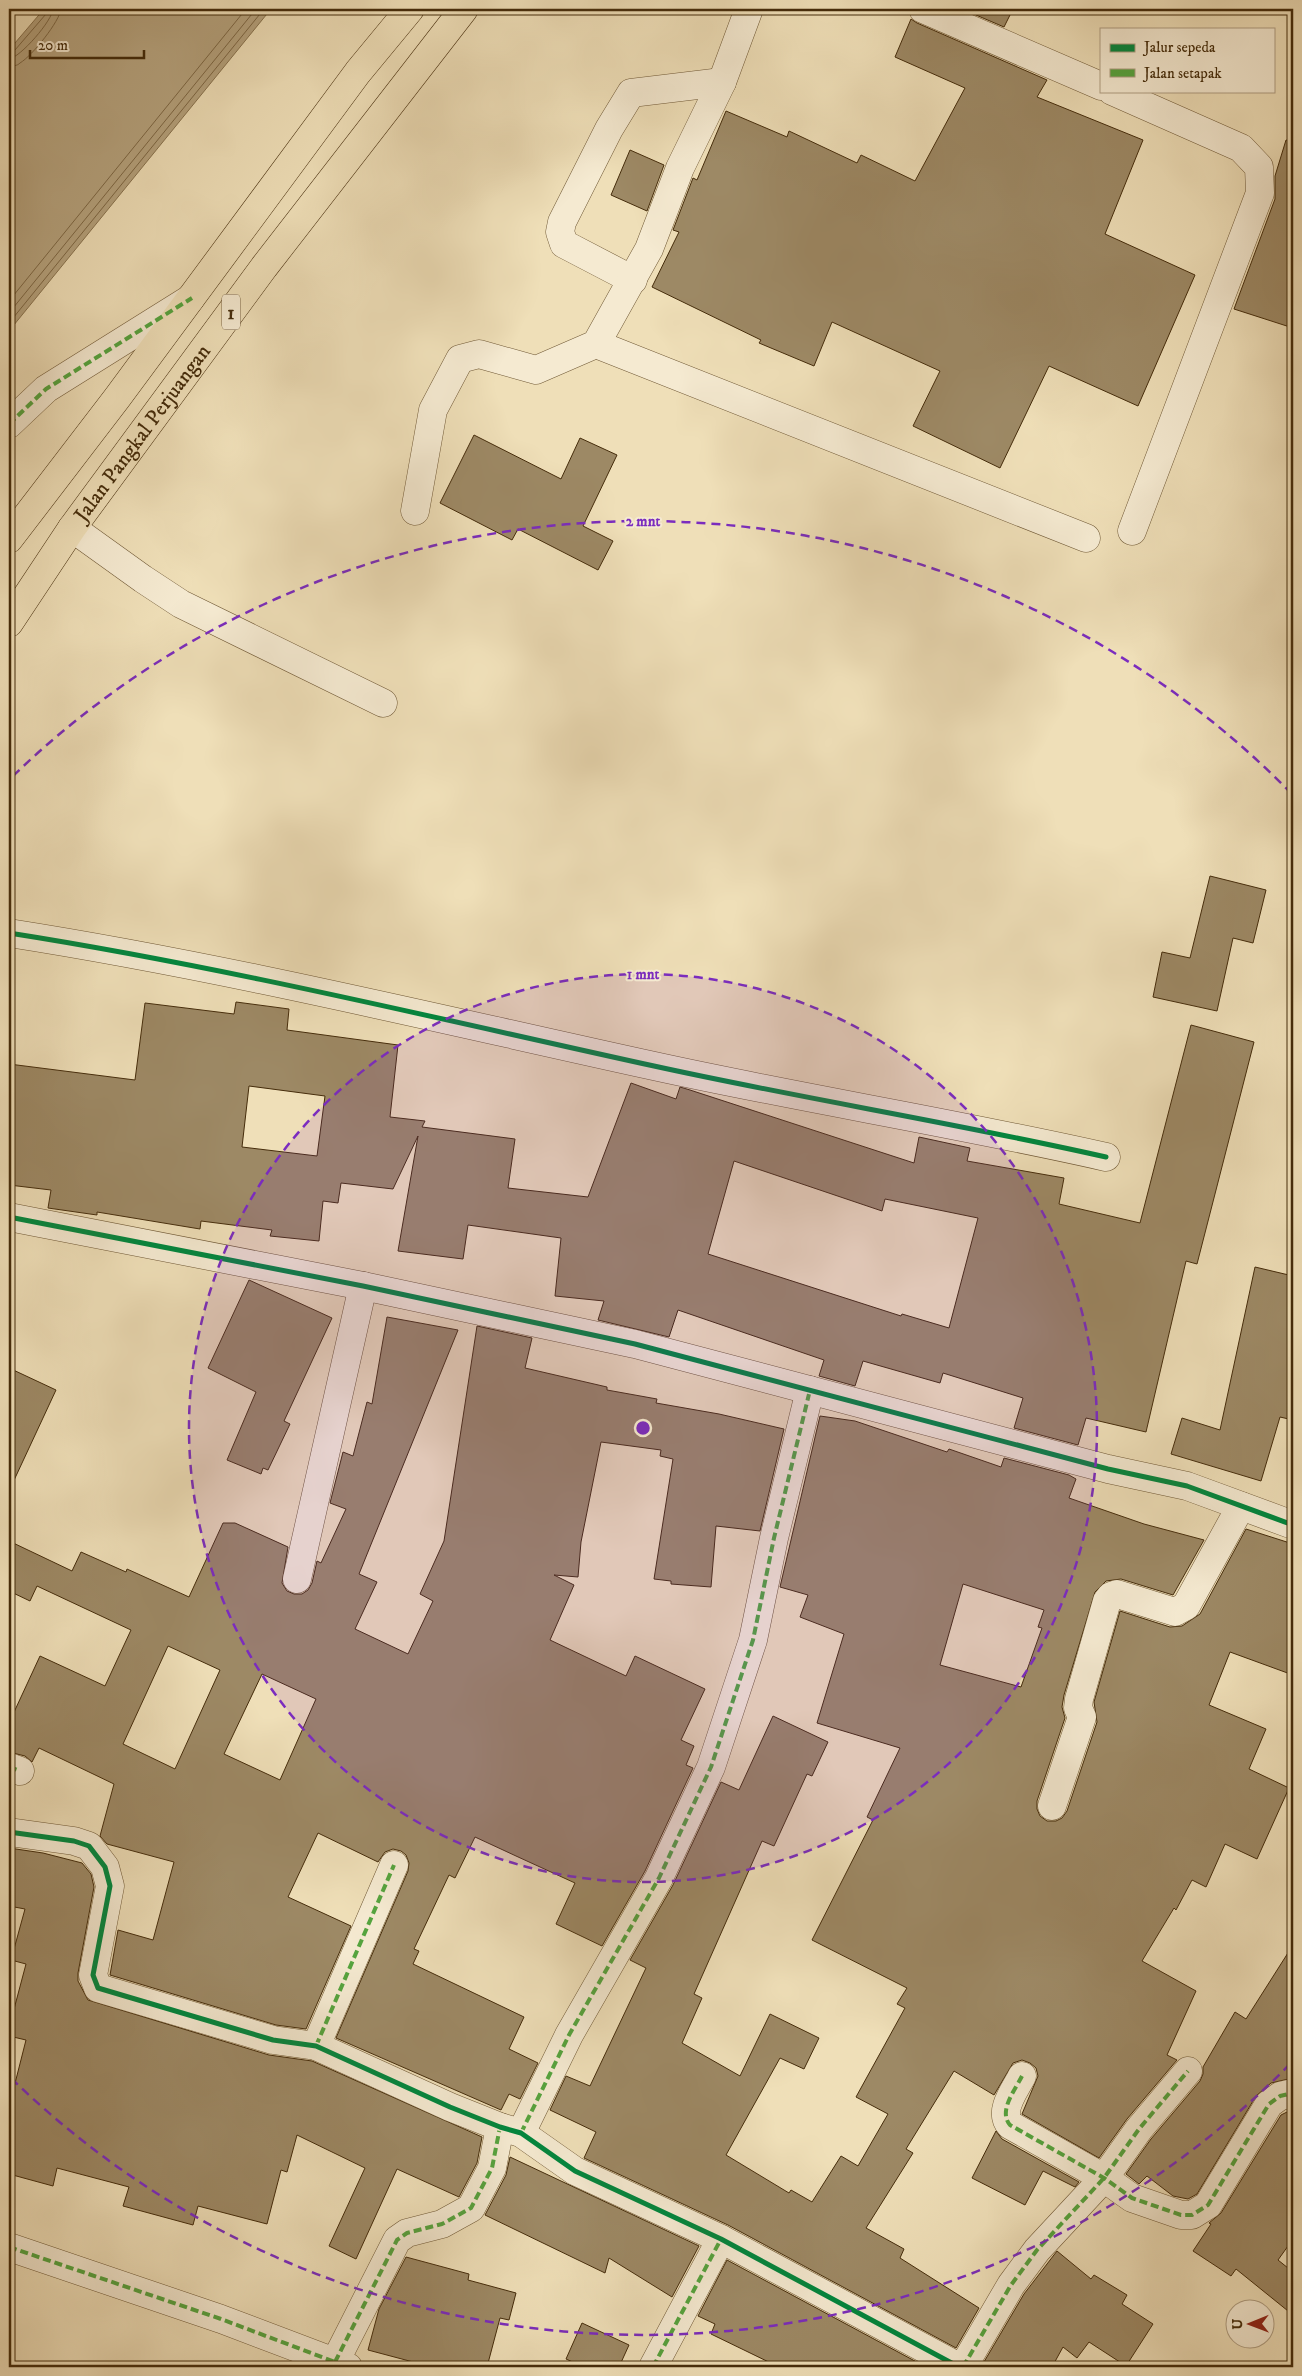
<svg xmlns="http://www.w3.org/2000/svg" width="1302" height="2376" font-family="'IM FELL DW Pica',serif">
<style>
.water{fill:#b5a27d;stroke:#88734f}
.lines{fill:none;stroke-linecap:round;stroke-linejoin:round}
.shore{stroke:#7d6744;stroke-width:1}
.building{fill:#9d8965;stroke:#452c0b;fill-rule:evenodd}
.minor-casing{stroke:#705936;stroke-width:29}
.major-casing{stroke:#452c0b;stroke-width:29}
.minor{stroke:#f5ead1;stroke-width:28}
.major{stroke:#efdfb8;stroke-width:28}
.quiet{stroke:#55a43e;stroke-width:4;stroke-dasharray:8 4;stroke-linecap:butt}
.cycleway-casing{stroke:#f5ead1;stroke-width:8}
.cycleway{stroke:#00873e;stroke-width:5}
.ring{fill:none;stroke:#7b2cbf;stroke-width:2.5;stroke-dasharray:9 6}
.labels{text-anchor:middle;stroke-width:4;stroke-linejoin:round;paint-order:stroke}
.shield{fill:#f5ead1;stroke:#7a6546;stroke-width:1}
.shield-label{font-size:20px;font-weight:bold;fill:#452c0b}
.street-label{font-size:21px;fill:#452c0b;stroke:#f5ead1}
.centre{fill:#7b2cbf;stroke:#f5ead1;stroke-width:2.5}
.ring-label{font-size:15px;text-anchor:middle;font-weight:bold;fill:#7b2cbf;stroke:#f5ead1;stroke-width:4;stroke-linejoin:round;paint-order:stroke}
</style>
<rect width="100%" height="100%" fill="#efdfb8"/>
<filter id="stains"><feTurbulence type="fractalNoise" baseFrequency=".004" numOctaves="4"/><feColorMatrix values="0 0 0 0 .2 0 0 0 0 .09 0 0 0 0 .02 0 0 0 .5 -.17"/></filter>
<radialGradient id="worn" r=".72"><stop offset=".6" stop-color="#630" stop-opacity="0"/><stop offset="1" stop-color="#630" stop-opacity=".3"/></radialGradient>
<polygon class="water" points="44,9 271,9 9,331 9,50"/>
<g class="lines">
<g class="shore">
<polyline points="9,52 15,50 46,14 47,9"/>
<path d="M9,59C20,58 53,20 53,9"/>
<path d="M9,66C13,66 17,66 20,63C32,56 60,21 61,9"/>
<polyline points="9,301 246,9"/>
<polyline points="9,313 256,9"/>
<polyline points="9,323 264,9"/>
</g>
</g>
<g class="building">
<polygon points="962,9 1013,9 1004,27"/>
<polygon points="911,19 917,23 1047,80 1037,97 1143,140 1105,234 1195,275 1138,406 1049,366 1000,468 913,426 940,371 832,322 814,366 759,343 761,340 652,287 679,232 673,230 693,178 697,180 726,111 787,137 789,131 857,163 861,155 915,181 965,88 895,57"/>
<polygon points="1286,140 1293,141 1293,328 1234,309 1275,199 1275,176"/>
<polygon points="630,150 664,165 647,211 611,195"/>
<polygon points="474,435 561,479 580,438 617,455 583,526 613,541 598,570 518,529 512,540 440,503"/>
<polygon points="1210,876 1266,890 1253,943 1233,938 1217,1011 1153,997 1162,952 1190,958"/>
<path d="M236,1002L289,1009L287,1030L398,1045L390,1117L425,1121L422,1127L515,1139L508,1188L588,1197L631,1083L676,1099L680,1087L690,1090L914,1163L919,1137L970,1148L967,1161L1064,1178L1059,1204L1140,1223L1191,1025L1254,1042L1197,1264L1186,1261L1146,1432L1086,1418L1078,1445L1014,1428L1023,1398L943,1373L940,1383L863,1361L855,1386L819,1376L824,1360L678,1310L669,1337L598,1320L604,1301L555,1296L561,1238L468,1225L463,1259L398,1251L418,1136L393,1189L341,1183L338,1203L323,1201L319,1241L270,1236L272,1230L201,1221L200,1229L97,1212V1215L48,1208L51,1190L9,1185V1064L135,1080L145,1003L234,1014ZM249,1086L325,1096L317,1156L242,1147ZM734,1161L882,1211L885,1199L978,1218L949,1328L902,1314L901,1316L708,1254Z"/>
<polygon points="1255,1267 1293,1276 1293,1420 1280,1417 1261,1481 1171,1454 1182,1418 1220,1430"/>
<polygon points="249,1280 332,1318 284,1421 290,1424 268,1470 263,1468 261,1474 227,1460 256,1392 208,1368"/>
<path d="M387,1317L458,1330L359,1574L377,1582L355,1629L408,1654L433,1601L420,1594L444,1541L477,1326L532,1338L525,1368L607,1387V1390L657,1399L656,1403L719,1414L784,1429L760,1531L716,1526L711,1587L671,1584V1581L654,1579L673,1459L660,1456L661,1450L601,1442L581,1542L578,1577L554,1575L574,1585L550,1640L626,1676L635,1656L705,1689L681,1740L694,1746L686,1765L693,1768L645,1871L602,1946L556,1924L575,1883L516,1856L475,1837L455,1878L449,1875L414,1949L419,1951L413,1964L524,2017L509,2049L538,2063L520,2099L509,2094L501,2110L336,2038L408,1871L409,1863L406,1855L401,1851L393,1849L385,1852L378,1862L318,1833L288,1897L351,1926L306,2029L276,2025L110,1975L118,1930L153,1940L174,1862L107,1844L100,1836L114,1784L39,1748L32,1762L25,1756L9,1752V1723L40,1656L105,1686L131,1630L37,1586L30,1601L9,1591V1541L72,1571L81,1552L126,1572L127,1569L189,1597L223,1523H235L288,1547L282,1583L287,1591L294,1594H302L308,1590L312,1583L317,1561L321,1563L346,1509L330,1503L343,1452L353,1456L367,1402L372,1404ZM168,1646L220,1670L175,1769L123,1744ZM262,1674L316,1699L280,1780L224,1754Z"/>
<polygon points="9,1368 56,1390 9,1491"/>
<path d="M820,1416L855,1421L947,1452L949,1449L1001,1467L1004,1458L1069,1475L1076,1479L1069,1498L1144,1524L1204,1540L1173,1595L1121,1579L1106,1581L1095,1592L1064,1695L1062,1707L1065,1718L1037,1801V1809L1040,1816L1047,1821H1056L1062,1818L1067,1811L1097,1722L1094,1702L1120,1611L1170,1627L1182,1626L1200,1614L1246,1529L1293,1544V1675L1230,1652L1209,1705L1266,1729L1249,1769L1289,1788L1257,1859L1225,1844L1206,1887L1192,1880L1176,1910L1174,1908L1142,1961L1196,1991L1167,2055L1177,2060L1127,2119L1099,2158L1022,2114L1038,2076L1036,2068L1030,2063L1022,2060L1013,2063L994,2095L954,2071L906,2149L913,2153L866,2228L904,2249L900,2258L979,2308L956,2348L728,2225L584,2158L596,2132L550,2110L566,2076L590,2086L646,1968L630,1960L673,1885L721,1782L739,1790L773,1716L828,1742L812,1776L807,1774L774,1846L762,1841L694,1994L702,1998L682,2043L740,2076L770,2014L819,2038L804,2069L780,2058L726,2155L789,2193L791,2190L812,2202L841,2156L858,2166L888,2114L856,2097L905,2008L897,2004L907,1988L812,1940L873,1820L867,1817L900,1748L817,1723L844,1634L800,1617L808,1595L780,1587ZM963,1584L1044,1610L1038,1627L1042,1628L1021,1687L940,1665Z"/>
<polygon points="9,1848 43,1853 82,1863 91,1874 94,1887 78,1973 78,1981 88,2000 269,2055 312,2061 482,2137 477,2163 459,2197 397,2169 356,2259 329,2246 365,2168 297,2135 287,2172 281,2170 267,2224 198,2206 193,2225 123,2206 129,2187 57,2168 53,2186 9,2174 9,2107 26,2040 9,2036 9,2028 26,1964 11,1960 25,1909 9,1906"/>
<polygon points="1293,1945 1293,2078 1271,2083 1256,2096 1197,2194 1188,2199 1173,2196 1147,2176 1139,2184 1126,2174 1151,2139 1200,2081 1203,2074 1203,2067 1235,2012 1246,2019"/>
<polygon points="1293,2109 1293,2239 1278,2260 1293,2272 1293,2315 1236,2269 1231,2276 1193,2251 1211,2224 1209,2223 1221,2213 1281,2115"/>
<polygon points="996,2131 1002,2139 1079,2182 1075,2187 1043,2171 1025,2205 972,2178"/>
<polygon points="510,2157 699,2246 672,2297 609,2258 605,2273 485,2215 506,2175"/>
<polygon points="1057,2251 1091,2279 1094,2275 1127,2295 1122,2304 1153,2324 1126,2366 1089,2342 1077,2358 1063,2347 1052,2367 981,2367 1024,2294"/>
<polygon points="406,2257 469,2274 468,2280 516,2293 509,2320 500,2318 487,2367 432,2367 368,2350 379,2309"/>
<polygon points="727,2260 926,2367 779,2367 711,2334 715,2324 698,2316"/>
<polygon points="582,2323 629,2345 619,2367 584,2367 566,2359"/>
</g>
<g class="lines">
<g class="minor-casing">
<g id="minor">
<polyline points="923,9 1101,86"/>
<polyline points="1112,91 1241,148 1259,167 1260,193 1132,531"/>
<polyline points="633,280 564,244 560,232 562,222 609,129 631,93 722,82"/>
<polyline points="596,344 1086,538"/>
<polyline points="9,424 46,389 190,299"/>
<polyline points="415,511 433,410 460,359 479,354 536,370 596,344 649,249 680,168 722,82 749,9"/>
<polyline points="72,528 143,579 181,604 383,703"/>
<path d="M9,933C226,967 439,1019 654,1066C804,1099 956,1123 1106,1157"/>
<polyline points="9,1217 363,1286 635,1344 1108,1469 1187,1486 1293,1525"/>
<polyline points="297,1579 363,1286"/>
<polyline points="9,1767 20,1771"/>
<polyline points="1052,1806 1082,1717 1078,1708 1079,1699 1107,1601 1111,1596 1117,1594 1175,1612 1186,1606 1241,1506"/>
<polyline points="9,1832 74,1841 89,1846 105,1867 110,1886 93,1975 98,1988 273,2040 316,2046 450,2107 500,2127 521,2133 575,2171 721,2239 959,2367"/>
<polyline points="316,2046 394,1865"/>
<path d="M1022,2076C1015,2090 998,2111 1010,2125L1104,2178L1132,2198L1181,2215H1192L1208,2205L1269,2104L1280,2096L1293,2093"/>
<polyline points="521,2133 569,2035 659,1878 711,1767 753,1640 774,1538 810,1390"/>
<polyline points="9,2247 221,2319 348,2367"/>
<polyline points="335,2362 397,2240 407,2233 442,2224 471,2208 492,2168 500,2127"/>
<polyline points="653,2367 721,2239"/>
<polyline points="963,2367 1011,2285 1037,2250 1104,2178 1139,2129 1188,2071"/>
</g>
</g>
<g class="major-casing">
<g id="major">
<polyline points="9,539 117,398 358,72 410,9"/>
<path id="s1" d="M9,623L72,528L264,267L464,9"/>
</g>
</g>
<use href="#minor" class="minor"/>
<use href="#major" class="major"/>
<g class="quiet">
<polyline points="9,424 46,389 192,298"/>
<polyline points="9,1767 20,1771"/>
<polyline points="316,2046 394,1865"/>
<path d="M1022,2076C1015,2090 998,2111 1010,2125L1104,2178L1132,2198L1181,2215H1192L1208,2205L1269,2104L1280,2096L1293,2093"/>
<polyline points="521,2133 569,2035 659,1878 711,1767 753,1640 774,1538 810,1390"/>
<polyline points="9,2247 221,2319 348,2367"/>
<polyline points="335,2362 397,2240 407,2233 442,2224 471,2208 492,2168 500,2127"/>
<polyline points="653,2367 721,2239"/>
<polyline points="963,2367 1011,2285 1037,2250 1104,2178 1139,2129 1188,2071"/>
</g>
<g class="cycleway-casing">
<g id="cycleway">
<path d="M9,933C226,967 439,1019 654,1066C804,1099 956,1123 1106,1157"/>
<polyline points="9,1217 363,1286 635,1344 1108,1469 1187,1486 1293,1525"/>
<polyline points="9,1832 74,1841 89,1846 105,1867 110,1886 93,1975 98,1988 273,2040 316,2046 450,2107 500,2127 521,2133 575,2171 721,2239 959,2367"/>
</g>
</g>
<use href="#cycleway" class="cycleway"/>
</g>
<circle cx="643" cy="1428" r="454" fill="#7b2cbf" fill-opacity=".12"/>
<g class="ring">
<circle cx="643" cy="1428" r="454"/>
<path d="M1290 2064A907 907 0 0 1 13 2080M13 776A907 907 0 0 1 1290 792"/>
</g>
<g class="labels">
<rect class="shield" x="222" y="294.5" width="18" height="35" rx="4"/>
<g class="shield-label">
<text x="231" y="319">1</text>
</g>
<g class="street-label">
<text dy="7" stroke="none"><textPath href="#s1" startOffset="232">Jalan Pangkal Perjuangan</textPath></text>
</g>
</g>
<circle cx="643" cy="1428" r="8" class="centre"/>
<g class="ring-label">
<text x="643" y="526">2 mnt</text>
<text x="643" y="979">1 mnt</text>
</g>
<rect width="1302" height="2376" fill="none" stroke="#efdfb8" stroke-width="30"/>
<rect x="10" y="10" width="1282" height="2356" fill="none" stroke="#452c0b" stroke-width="2.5"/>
<rect x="15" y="15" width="1272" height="2346" fill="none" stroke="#452c0b"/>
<rect x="1100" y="28" width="175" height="65" fill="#f5ead1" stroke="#af9e82"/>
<rect x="1110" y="44" width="25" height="8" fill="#00873e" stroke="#af9e82"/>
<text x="1144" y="52" font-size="15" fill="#452c0b">Jalur sepeda</text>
<rect x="1110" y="69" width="25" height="8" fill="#55a43e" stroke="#af9e82"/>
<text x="1144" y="78" font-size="15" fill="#452c0b">Jalan setapak</text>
<g transform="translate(1250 2324) rotate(269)"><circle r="24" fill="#f5ead1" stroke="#af9e82"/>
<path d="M0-4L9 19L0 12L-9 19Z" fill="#8f2418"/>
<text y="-8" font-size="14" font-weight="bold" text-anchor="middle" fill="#452c0b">U</text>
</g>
<path d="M30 50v8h114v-8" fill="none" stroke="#452c0b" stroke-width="2.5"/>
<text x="38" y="50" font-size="15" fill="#452c0b" stroke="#f5ead1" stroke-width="4" paint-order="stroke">20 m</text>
<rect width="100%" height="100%" filter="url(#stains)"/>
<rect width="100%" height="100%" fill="url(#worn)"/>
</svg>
